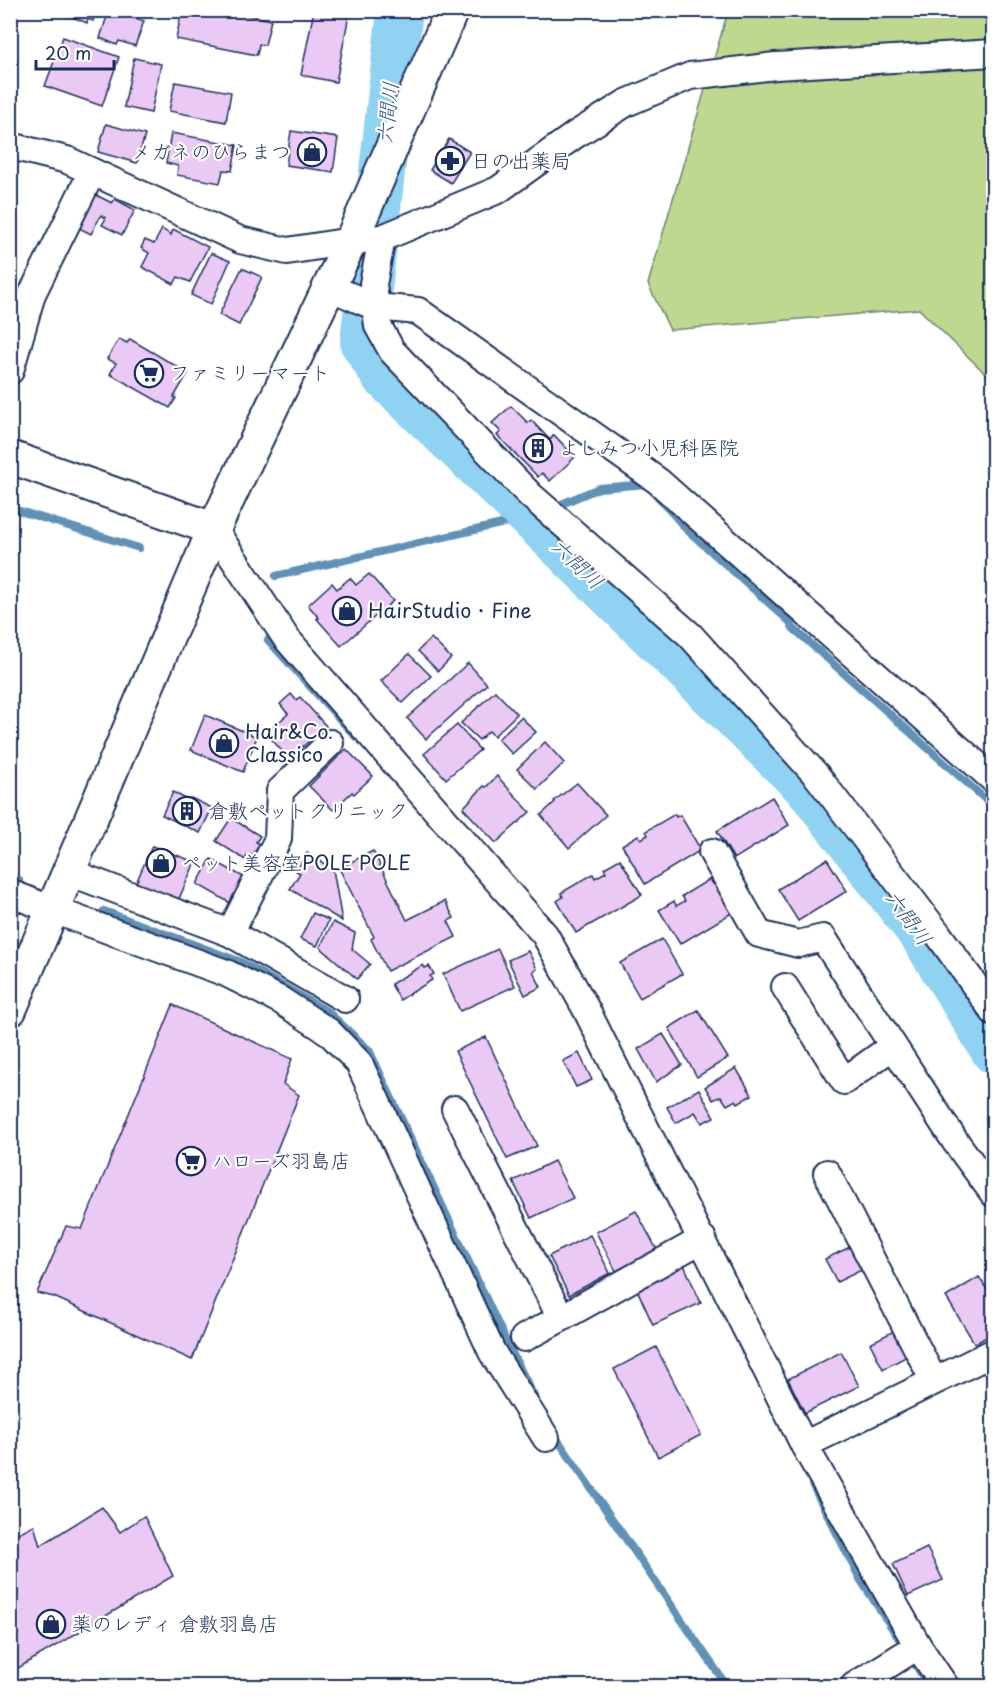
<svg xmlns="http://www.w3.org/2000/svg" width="1004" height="1697" font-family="'Playpen Sans','Klee One',sans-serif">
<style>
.green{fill:#bed88f;stroke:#6c8476;stroke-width:1.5}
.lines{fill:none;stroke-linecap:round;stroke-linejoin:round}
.stream{stroke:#6191b6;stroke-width:8}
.river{stroke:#8fd2f1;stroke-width:46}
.building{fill:#eac9f5;stroke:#1b2f5e;stroke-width:1.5}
.minor-casing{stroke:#1b2f5e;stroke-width:30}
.tertiary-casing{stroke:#1b2f5e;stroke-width:36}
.minor{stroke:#fff;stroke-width:26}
.tertiary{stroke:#fff;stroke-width:32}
.labels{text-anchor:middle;stroke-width:4.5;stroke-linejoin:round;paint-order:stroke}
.poi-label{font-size:20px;fill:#1b2f5e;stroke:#fff;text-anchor:start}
.water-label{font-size:21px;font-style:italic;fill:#385883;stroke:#fff}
</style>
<rect width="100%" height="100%" fill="#fff"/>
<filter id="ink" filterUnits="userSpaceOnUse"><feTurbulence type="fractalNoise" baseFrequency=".0167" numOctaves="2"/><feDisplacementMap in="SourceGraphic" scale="12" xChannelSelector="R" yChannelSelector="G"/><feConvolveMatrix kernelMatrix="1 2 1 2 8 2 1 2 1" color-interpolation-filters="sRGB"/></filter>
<g filter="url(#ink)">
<polygon class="green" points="728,11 993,11 993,381 919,309 670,330 648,284"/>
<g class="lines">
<g class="stream">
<polyline points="10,508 139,548"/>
<polyline points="276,576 531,517 599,488 647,484 685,528 790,622 793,628 994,807"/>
<polyline points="268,640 356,737"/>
<polyline points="10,876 19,880"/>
<polyline points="104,911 241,962 328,1012 369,1050 505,1339 534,1396"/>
<polyline points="553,1433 727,1686"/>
<polyline points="812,1484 860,1579 905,1648"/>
<polyline points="911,1658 929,1686"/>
</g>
<polyline class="river" points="400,10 363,343 384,376 531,517 808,788 923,936 994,1051"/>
</g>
<g class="building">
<polygon points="61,10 97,10 93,21 88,19 87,23 60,12"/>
<polygon points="109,10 144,21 135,46 119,41 117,45 100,38"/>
<polygon points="182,10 225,10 271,20 265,45 259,44 257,55 176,39"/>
<polygon points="314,10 350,10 336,82 301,75"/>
<polygon points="63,37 119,57 102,106 45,86"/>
<polygon points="134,58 161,64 151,113 124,107"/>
<polygon points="175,82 231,92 226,122 169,111"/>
<polygon points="106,124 145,135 137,163 98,152"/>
<polygon points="291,131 338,138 333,172 286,165"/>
<polygon points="171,133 237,145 232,171 223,170 220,183 177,175 178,166 166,163"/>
<polygon points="449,139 470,152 451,183 430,170"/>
<polygon points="94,194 112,203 115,199 135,210 122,235 102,225 106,218 101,215 91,234 77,227"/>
<polygon points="162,229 171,235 173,229 208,247 190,282 178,277 174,284 142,267 149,253 141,248 145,240 154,244"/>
<polygon points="211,253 230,261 211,304 191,295"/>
<polygon points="242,268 262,277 239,325 219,315"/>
<polygon points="119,339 127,343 130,339 188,373 174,397 176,398 170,408 110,374 116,363 107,359"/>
<polygon points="511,406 528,423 531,420 550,440 554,435 575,457 550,481 542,473 538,477 497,435 501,432 492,423"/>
<polygon points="369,574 393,601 341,646 317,619 319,618 308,605 332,583 337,589 350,578 356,585"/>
<polygon points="431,638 451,658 438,671 418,651"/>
<polygon points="409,654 431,676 403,703 381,681"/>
<polygon points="468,663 487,684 426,739 407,718"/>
<polygon points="495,691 517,714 494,736 489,731 479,740 461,723"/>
<polygon points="291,694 296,700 300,697 326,726 289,759 266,733 288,714 280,704"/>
<polygon points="205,715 257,737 243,772 191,750"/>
<polygon points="521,717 536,732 512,754 498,739"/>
<polygon points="457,725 480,750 446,779 424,754"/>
<polygon points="545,742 564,763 537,789 517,769"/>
<polygon points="346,749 373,776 354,794 352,792 333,810 309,786"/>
<polygon points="497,776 530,812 496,843 463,808 484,786 486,787"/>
<polygon points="577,783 606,815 569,848 541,815 555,802 554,801"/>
<polygon points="173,792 189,801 191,798 212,808 200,833 162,815"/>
<polygon points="772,797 789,825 734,859 717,831"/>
<polygon points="675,814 676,817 680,815 701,850 645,884 622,845 638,835 641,839 648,835 646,831"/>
<polygon points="231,818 260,836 256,842 260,844 251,858 247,856 245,860 216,841"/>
<polygon points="152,846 195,862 178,901 136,883"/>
<polygon points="373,851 407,920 445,901 454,918 448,921 456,937 387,971 371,939 374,937 339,868"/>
<polygon points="307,853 333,869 342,921 290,889 300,873 296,871"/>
<polygon points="211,859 247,879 232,904 197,884"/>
<polygon points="620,859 642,895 576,933 557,901 563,897 561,893 593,874 595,878 606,872 604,868"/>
<polygon points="827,859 847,891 798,921 778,889"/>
<polygon points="710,879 713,884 717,882 735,911 680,944 659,910 674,901 676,906 685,901 682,896"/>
<polygon points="313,913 329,920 317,946 300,939"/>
<polygon points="333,922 355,933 352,949 370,964 357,979 320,947"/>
<polygon points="662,939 682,974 640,998 620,963"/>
<polygon points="498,949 515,986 460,1011 443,974"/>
<polygon points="528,951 537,969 533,971 541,987 525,995 508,960"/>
<polygon points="423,965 425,968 429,966 434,974 430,976 432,980 400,1000 391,984"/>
<polygon points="173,1005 292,1059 283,1084 299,1095 192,1360 54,1297 37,1293 66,1226 82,1229"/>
<polygon points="698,1010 728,1058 697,1077 669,1028"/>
<polygon points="663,1034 682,1065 656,1082 638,1049"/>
<polygon points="486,1037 537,1146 507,1159 455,1051"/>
<polygon points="579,1053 592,1080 576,1087 563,1061"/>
<polygon points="736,1068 752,1095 738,1103 736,1100 727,1105 721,1096 713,1100 705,1087"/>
<polygon points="699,1089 714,1117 702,1123 695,1112 676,1123 667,1107"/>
<polygon points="554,1161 573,1198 531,1218 513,1181"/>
<polygon points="636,1211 657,1250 616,1271 596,1232"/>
<polygon points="590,1235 610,1273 569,1295 549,1256"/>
<polygon points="860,1242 872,1265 837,1282 825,1259"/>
<polygon points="684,1265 701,1303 653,1325 636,1287"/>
<polygon points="979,1277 994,1300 994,1332 975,1344 946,1297"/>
<polygon points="904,1326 917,1351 883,1369 870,1343"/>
<polygon points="656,1347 701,1435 658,1457 614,1369"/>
<polygon points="841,1352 859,1386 805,1413 788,1379"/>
<polygon points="102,1507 120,1532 144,1516 173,1576 10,1673 10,1537 34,1525 40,1546"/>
<polygon points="927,1548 943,1580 908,1596 893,1564"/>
</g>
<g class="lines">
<g class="minor-casing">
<g id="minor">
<polyline points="10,148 19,148 67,160 240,240 287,251 351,241 382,238 498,190 575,135 626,103 690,76 776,66 994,53"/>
<polyline points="382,238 373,284 378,326 392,351 530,495 690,635 817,776 938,934 994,1012"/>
<polyline points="329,287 376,307 418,311 658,481 994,780"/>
<polyline points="10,371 32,294 92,172"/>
<polyline points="214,529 286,638 545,935 586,1009 804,1445 918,1646 945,1686"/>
<polyline points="712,852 759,934 798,944 823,938 955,1141 994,1194"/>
<polyline points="69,872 230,933 345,999"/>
<polyline points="10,893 53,910 226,973 280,1000 329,1032 359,1063 492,1352 546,1438"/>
<polyline points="230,933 278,839 280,791 330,743"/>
<polyline points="785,987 844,1081 893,1046"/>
<polyline points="455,1109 561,1318 703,1239"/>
<polyline points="827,1173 934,1381"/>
<polyline points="524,1338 561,1318"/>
<polyline points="804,1445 994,1352"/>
<polyline points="854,1686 918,1646"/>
</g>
</g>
<g class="tertiary-casing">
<g id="tertiary">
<polyline points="10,457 214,529"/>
<polyline points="10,1010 214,529 351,241 452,10"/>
</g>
</g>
<use href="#minor" class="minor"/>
<use href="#tertiary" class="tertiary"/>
</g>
</g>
<defs>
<g id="shop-ring" transform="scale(1.5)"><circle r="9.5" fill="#fff" stroke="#1b2f5e" stroke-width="1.5"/><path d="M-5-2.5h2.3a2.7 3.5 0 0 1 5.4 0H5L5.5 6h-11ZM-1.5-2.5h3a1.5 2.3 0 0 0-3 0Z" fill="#1b2f5e"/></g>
<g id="pharmacy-ring" transform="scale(1.5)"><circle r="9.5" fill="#fff" stroke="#1b2f5e" stroke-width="1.5"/><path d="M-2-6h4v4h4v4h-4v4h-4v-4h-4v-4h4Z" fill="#1b2f5e"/></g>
<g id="supermarket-ring" transform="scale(1.5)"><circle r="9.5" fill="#fff" stroke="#1b2f5e" stroke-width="1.5"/><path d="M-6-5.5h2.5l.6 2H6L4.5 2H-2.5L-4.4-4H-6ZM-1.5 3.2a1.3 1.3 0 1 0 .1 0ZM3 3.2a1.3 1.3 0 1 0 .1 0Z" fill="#1b2f5e"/></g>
<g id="building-ring" transform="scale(1.5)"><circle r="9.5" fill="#fff" stroke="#1b2f5e" stroke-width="1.5"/><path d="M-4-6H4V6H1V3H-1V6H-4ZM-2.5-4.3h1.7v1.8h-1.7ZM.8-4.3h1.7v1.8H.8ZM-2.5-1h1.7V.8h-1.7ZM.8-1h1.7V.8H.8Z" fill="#1b2f5e"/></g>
</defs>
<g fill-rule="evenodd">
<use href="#shop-ring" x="312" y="152"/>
<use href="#pharmacy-ring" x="450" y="161"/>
<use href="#supermarket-ring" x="149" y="373"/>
<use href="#building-ring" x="538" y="448"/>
<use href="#shop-ring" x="347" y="611"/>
<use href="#shop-ring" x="224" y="743"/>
<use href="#building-ring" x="187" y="811"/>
<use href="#shop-ring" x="161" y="863"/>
<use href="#supermarket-ring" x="191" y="1161"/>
<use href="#shop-ring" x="51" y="1624"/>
</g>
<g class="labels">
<g class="poi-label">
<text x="291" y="159" text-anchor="end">メガネのひらまつ</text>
<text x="471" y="168">日の出薬局</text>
<text x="170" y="380">ファミリーマート</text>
<text x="559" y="455">よしみつ小児科医院</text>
<text x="368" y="618">HairStudio・Fine</text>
<text x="245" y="739">Hair&amp;Co.<tspan x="245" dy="23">Classico</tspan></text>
<text x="208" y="818">倉敷ペットクリニック</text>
<text x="182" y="870">ペット美容室POLE POLE</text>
<text x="212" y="1168">ハローズ羽島店</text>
<text x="72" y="1631">薬のレディ 倉敷羽島店</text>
</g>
<g class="water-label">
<text transform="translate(388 113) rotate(-84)" y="7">六間川</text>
<text transform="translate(577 564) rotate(44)" y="7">六間川</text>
<text transform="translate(908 918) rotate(54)" y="7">六間川</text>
</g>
</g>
<rect width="1004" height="1697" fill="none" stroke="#fff" stroke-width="36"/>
<rect x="18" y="18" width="968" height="1661" fill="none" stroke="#1b2f5e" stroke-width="2" filter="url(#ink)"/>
<path d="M36 60v9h78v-9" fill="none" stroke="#1b2f5e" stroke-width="3"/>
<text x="45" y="60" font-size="18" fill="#1b2f5e" stroke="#ffffff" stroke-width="4.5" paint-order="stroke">20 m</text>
</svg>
